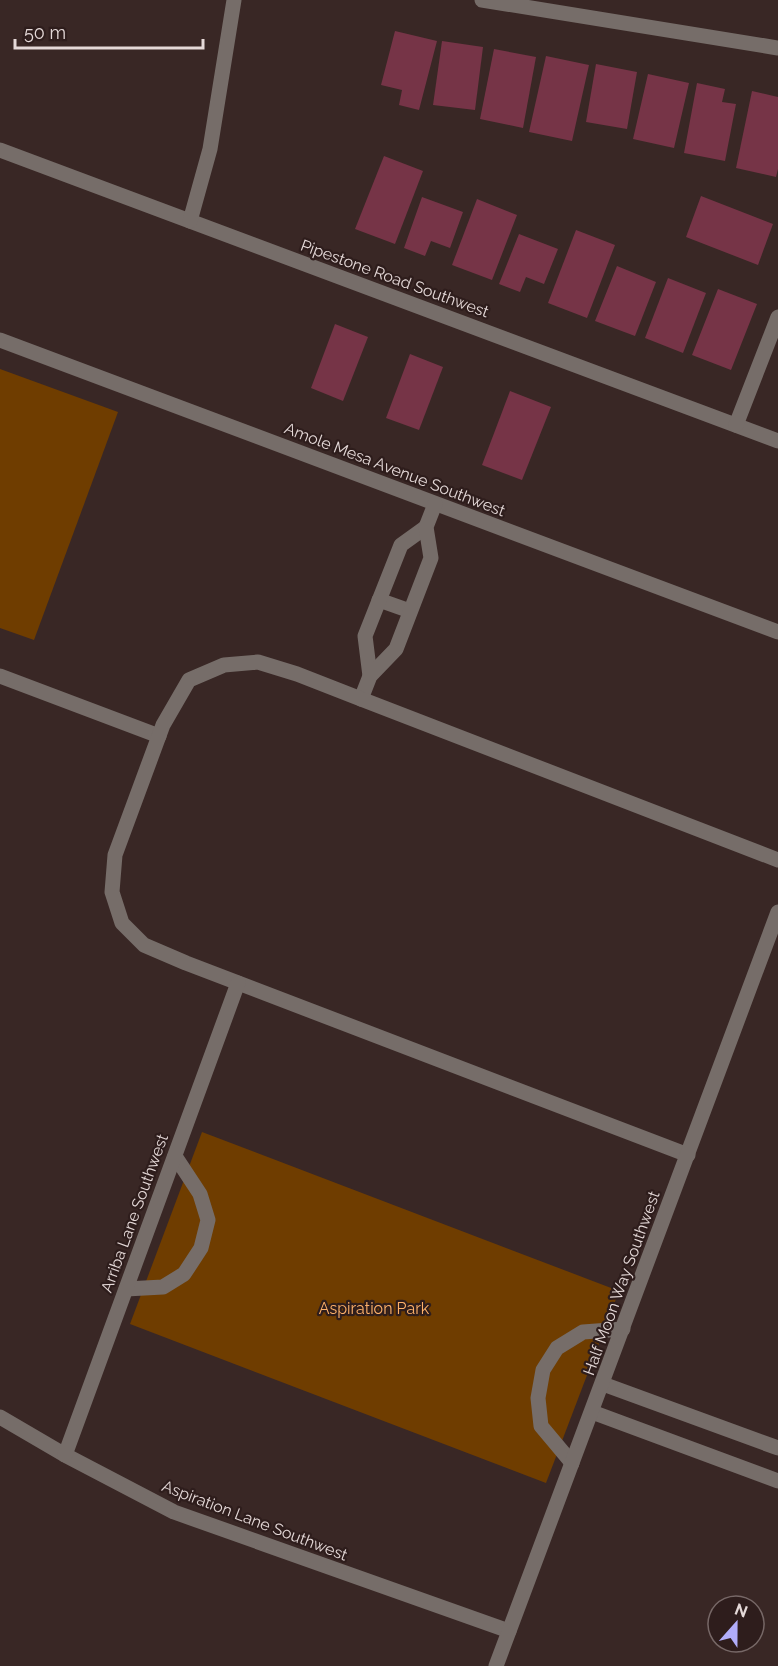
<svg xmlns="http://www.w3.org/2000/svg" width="778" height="1666" font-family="Raleway,sans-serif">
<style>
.green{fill:#6f3d00}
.building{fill:#763447}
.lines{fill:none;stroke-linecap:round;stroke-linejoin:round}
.minor{stroke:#766d69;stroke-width:15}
.labels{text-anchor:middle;stroke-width:4.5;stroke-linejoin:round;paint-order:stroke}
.street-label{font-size:16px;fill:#e5d9d8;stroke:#2e1d1c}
.park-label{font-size:16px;fill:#feb16a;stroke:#2e1d1c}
</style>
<rect width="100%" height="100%" fill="#392725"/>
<g class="green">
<polygon points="0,369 118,412 34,640 0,628"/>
<polygon points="202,1132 619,1291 546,1483 130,1324"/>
</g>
<g class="building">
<polygon points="395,31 437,41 419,110 399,105 402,90 381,85"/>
<polygon points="442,41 483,47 475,110 433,105"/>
<polygon points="494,49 536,57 523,128 480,119"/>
<polygon points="546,56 589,65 572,141 529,132"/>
<polygon points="596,64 637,72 627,129 586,122"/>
<polygon points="648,74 689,83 674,148 633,139"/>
<polygon points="697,83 725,89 722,102 736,104 725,161 684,153"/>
<polygon points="752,91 778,97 778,169 776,177 736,168"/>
<polygon points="384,156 423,171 395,244 355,229"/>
<polygon points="701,196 773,224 758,265 686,237"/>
<polygon points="422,197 463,212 450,248 431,241 425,256 404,248"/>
<polygon points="477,199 517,215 492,280 452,265"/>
<polygon points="576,230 615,245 587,318 548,303"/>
<polygon points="519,234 558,249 544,284 526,277 520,292 499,284"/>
<polygon points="617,266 656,282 635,336 595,321"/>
<polygon points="668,278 706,293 683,353 645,338"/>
<polygon points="718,289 757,304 731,370 692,355"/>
<polygon points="335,324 368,337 343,401 311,388"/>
<polygon points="410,354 443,367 419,430 386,418"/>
<polygon points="510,391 551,407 522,480 482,465"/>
</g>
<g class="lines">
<g class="minor">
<polyline points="482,0 778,48"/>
<polyline points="0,150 778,441"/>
<polyline points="190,221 210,149 234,0"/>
<polyline points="0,340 778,632"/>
<polyline points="736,425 778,317"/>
<polyline points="379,600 410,611"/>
<polyline points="0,676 159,736"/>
<polyline points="370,676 365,636 401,545 426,527"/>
<polyline points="361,699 370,676 396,649 431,558 426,527 435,504"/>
<polyline points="688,1155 186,963 144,945 122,923 112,892 115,855 163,725 189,680 224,665 258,662 297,674 361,699 778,860"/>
<polyline points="126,1289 163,1287 184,1274 201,1248 208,1220 200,1194 175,1156"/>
<polyline points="603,1384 778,1448"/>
<polyline points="592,1412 778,1481"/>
<polyline points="0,1417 65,1455 174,1512 509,1631"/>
<polyline points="65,1455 238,983"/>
<polyline points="572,1463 541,1426 538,1398 543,1370 557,1348 583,1332 623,1329"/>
<polyline points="496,1666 778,912"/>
</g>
</g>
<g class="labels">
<g class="street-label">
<text transform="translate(395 278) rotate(20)" y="6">Pipestone Road Southwest</text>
<text transform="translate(395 469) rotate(21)" y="6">Amole Mesa Avenue Southwest</text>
<text transform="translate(134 1213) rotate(-70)" y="6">Arriba Lane Southwest</text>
<text transform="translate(621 1283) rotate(-70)" y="6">Half Moon Way Southwest</text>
<text transform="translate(255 1520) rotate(21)" y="6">Aspiration Lane Southwest</text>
</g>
<g class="park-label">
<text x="374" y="1314">Aspiration Park</text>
</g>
</g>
<g transform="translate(736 1624) rotate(21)"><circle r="28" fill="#2e1d1c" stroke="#776867" stroke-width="1.5"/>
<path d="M0-4.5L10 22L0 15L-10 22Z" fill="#b1adfa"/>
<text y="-9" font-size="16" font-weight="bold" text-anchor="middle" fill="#e5d9d8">N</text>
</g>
<path d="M15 39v9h188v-9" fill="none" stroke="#e5d9d8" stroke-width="3"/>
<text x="24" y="39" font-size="18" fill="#e5d9d8" stroke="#2e1d1c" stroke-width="4.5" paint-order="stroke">50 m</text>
</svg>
